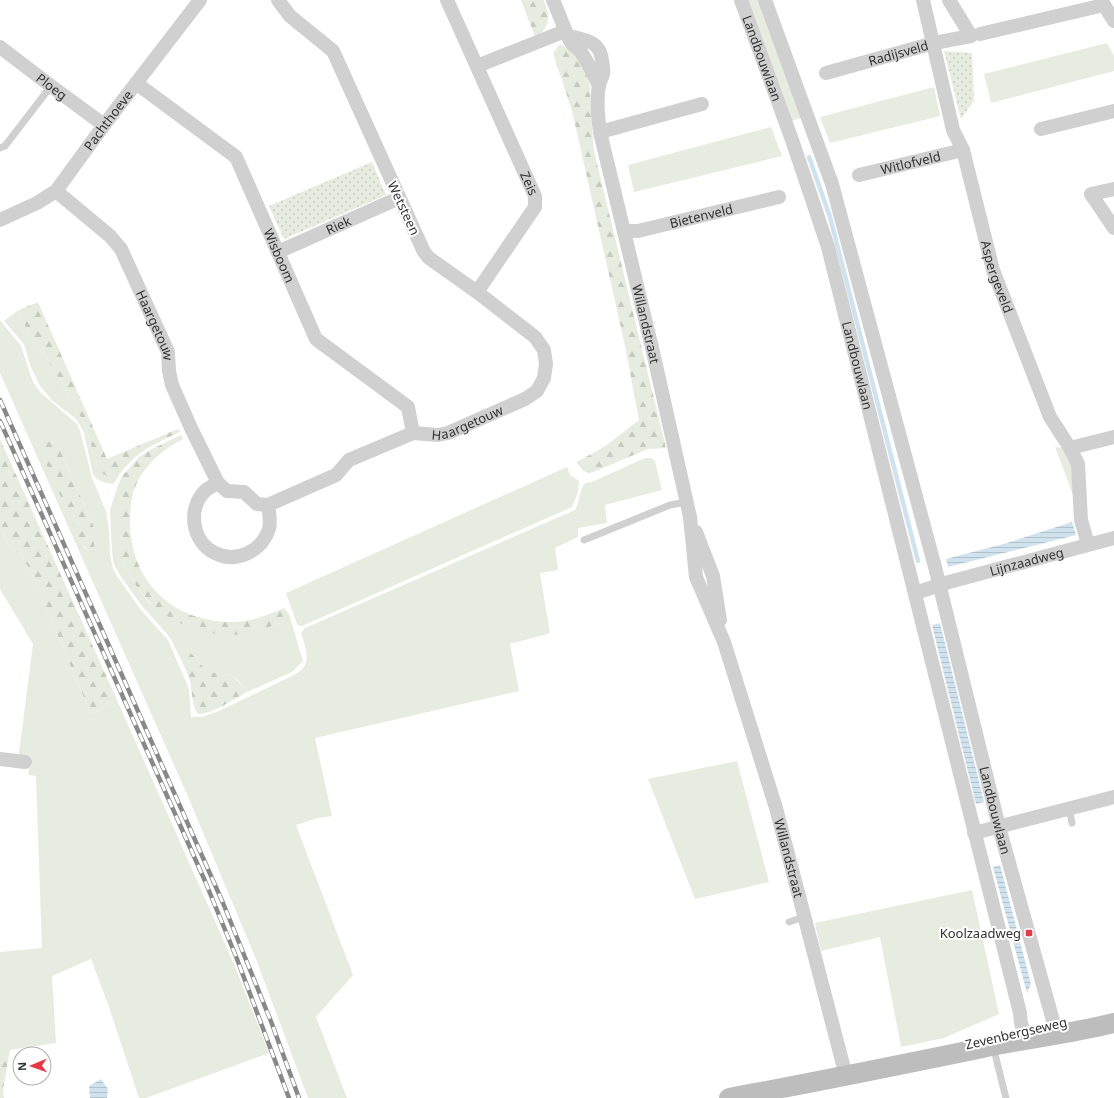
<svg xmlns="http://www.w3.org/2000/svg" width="1114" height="1098" font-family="'Noto Sans',sans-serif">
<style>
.grass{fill:#e6ecdf;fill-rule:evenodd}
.forest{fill:url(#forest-firs)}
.park{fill:url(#park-dots)}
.water{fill:url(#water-rules)}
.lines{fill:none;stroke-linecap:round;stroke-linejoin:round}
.stream{stroke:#cfe2ee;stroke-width:4.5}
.lane{stroke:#d0d0d0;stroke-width:7}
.street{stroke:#d0d0d0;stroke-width:14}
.secondary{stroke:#bdbdbd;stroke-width:20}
.rail-casing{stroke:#888;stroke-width:4.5}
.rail{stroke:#fff;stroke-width:3;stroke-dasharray:9;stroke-linecap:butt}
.poi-dot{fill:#e63946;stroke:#fff;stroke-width:1.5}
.labels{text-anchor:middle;stroke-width:4;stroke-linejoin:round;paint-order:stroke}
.street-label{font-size:13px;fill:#333;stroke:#fff}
.poi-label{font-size:13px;fill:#333;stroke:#fff;text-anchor:end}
</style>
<defs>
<pattern id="forest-firs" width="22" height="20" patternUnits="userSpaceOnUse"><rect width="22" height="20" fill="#e6ecdf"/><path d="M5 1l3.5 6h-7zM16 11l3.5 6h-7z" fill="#c6cbc0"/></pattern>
<pattern id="park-dots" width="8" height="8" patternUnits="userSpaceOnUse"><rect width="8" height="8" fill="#e6ecdf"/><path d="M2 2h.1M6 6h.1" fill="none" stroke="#c6cbc0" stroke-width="1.8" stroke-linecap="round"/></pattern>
<pattern id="water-rules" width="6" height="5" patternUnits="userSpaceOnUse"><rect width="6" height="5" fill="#cfe2ee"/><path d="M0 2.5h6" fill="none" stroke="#b2c2cd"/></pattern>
</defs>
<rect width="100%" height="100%" fill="#fff"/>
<g class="grass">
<polygon points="747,0 758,0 801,118 791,121"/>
<polygon points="1107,43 1114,56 1114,71 991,103 984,74"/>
<polygon points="934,87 940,116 830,143 820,117"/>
<polygon points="771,127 782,156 634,192 628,165"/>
<path d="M17,311L34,342L48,360L85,425L98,468L116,480L113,484C105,483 97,481 93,474L84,433L80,425L75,418L54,402L40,386L30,365L24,344L4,321Z"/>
<path d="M0,320L21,346L33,382L40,392L77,424L80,431L92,478L106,511L109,530L110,555L113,569L119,579L140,609L168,640L189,689L191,717H202L219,711L292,676C295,674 301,671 303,668C311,658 304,643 301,633L305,628L575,510C580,501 579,490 585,483L592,482L645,458H652L655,461L662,490L605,505L607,523L578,528V537L555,548L558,570L540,573L550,633L510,644L519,691L315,738L332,816L318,818L296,825L353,975L316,1017L347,1098H308L256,959L186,792L0,373ZM58,445L94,527V547L91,550H88L84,548L65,503Z"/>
<polygon points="1055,447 1064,448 1073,464 1076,503"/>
<polygon points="567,467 570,475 579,481 578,492 572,507 302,626 299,626 297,624 286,593"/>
<polygon points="118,485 118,510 124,563 134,583 149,603 252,633 284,622 284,608 289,614 303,661 292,672 247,692 237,679 226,674 208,673 196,658 186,649 177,652 172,641 167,634 142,606 119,574 114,564 112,552 110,510"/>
<polygon points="0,526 9,546 21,556 28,566 91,714 117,700 234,964 269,1053 146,1098 139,1098 109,1007 91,959 52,976 56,1043 10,1050 0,1050 0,952 42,948 36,776 28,775 30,763 18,761 33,644 0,589"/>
<polygon points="737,761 769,882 695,899 648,779"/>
<polygon points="972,890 999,1014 944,1038 901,1047 880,937 821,951 815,923"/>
</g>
<g class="forest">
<path d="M521,0H544C545,4 547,8 548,13C550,22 544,34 535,37Z"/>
<polygon points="560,44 574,53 589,74 592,129 594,151 666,448 648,449 603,468 590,473 583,471 577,462 607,445 639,420 624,341 572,111 553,53"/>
<path d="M38,302L107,459L178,429L180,432C153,444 132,454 116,480L101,473L98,468L85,425L48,360L34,342L17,311Z"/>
<path d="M181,435L183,439C166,448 150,460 140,477C132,490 130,505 130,521C130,581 172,622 232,622C250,622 268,615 284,608V622L252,633L233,635L210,633L186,626L165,615L149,602L134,583L124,563L118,539V485L123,475L139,457L152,449Z"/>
<polygon points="0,439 117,700 91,714 28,566 21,556 9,546 0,526"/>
<path d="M43,442H54L58,445L94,527V547L91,550C85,550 83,545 80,540L39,448L40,444Z"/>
<path d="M186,649L196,658L208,673C231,673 234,675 247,692C234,699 213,714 198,714C192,708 192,691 190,681C187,671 182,661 177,652Z"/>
<polygon points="0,1050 10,1050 3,1090 4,1098 0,1098"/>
</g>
<g class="park">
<polygon points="944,51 972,53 974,100 961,119"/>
<polygon points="372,162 386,195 284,239 269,206"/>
</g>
<g class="water">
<polygon points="1072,522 1076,535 948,567 946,559 1007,543"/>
<polygon points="940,623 984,802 976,804 932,625"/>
<polygon points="1000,865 1031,984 1027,993 993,867"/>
<polygon points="101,1079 108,1089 107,1098 90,1098 89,1086"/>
</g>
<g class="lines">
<polyline class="stream" points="809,157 830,217 918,561"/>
<g class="lane">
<polyline points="0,148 5,146 51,86"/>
<polyline points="584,540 670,505 687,502"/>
<polyline points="1069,808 1072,823"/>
<polyline points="789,922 804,917"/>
<polyline points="993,1046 1006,1098"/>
</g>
<g class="street">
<path id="s1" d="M447,0L535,196V207L477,292"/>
<path d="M553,0C559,14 564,28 570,41C572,45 578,48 581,52C588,63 594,74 599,86"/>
<path id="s2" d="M741,0L792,140L828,247L1020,1013L1021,1023L1026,1040"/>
<path id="s3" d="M765,0L832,184L935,567L999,827L1057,1035"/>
<path id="s4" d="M923,0L953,130L963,150L993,270L1050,417L1070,448L1078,464L1081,520L1088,544"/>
<polyline points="1101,0 1114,21"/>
<polyline points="980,34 1104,5"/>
<path id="s5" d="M569,36C585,40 601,41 602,61C603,65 604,70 603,74C602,78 600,81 599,85C596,100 598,118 600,132L653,352L690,517L696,577L724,642L776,808L846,1076"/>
<path id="s6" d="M0,47L51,86L104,125"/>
<polyline points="477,66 565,31"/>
<path id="s7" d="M826,73L934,43L971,36L949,0"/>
<path id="s8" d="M136,83L236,157L316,339L408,407L413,433"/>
<polyline points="1041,129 1114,111"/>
<polyline points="600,132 702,104"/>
<path id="s9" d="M859,175L963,150"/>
<polyline points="1114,189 1091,194 1114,228"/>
<path id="s10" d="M56,191L110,236L121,249L168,352L169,371L172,385L191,428L218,483"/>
<path id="s11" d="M0,220L37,203L56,191L104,125L200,0"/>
<path id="s12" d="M624,231H638L779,197"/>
<path id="s13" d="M278,252L399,198"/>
<polyline points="1070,448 1114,437"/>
<path id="s14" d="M268,505C269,513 271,521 269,529C262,551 236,564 215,553C192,542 187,509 205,491C208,488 214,485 218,483L227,491L244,492L257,504L268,505L336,475L349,460L413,433L438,435L448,433L525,399L537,391L544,378L546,364L544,350L535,337L477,292L429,258L424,252L333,51L290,16L278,0"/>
<polyline points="696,532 713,576 720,620"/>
<path id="s15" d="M915,593L949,582L1114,538"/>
<polyline points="0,759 25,762"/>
<polyline points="974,833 1114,797"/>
</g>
<path class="secondary" d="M729,1098C817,1082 904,1064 992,1046C1032,1038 1074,1033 1114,1023"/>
<g class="rail-casing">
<g id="rail">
<polyline points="0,400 223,903 272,1024 299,1098"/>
<polyline points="0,421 205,881 237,959 289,1098"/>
</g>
</g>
<use href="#rail" class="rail"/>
</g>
<rect class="poi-dot" x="1025" y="929" width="8" height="8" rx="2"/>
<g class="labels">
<g class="street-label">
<text dy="5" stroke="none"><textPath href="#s7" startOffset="75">Radijsveld</textPath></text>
<text dy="5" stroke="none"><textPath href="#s2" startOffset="62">Landbouwlaan</textPath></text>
<text dy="5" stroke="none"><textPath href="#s6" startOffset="65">Ploeg</textPath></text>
<text dy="5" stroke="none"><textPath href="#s11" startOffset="151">Pachthoeve</textPath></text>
<text dy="5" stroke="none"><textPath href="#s9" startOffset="53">Witlofveld</textPath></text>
<text dy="5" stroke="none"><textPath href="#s1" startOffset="201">Zeis</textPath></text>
<text transform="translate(404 208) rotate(65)" y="5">Wetsteen</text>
<text dy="5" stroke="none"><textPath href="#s12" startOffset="79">Bietenveld</textPath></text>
<text dy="5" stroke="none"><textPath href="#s13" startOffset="66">Riek</textPath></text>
<text dy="5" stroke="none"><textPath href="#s8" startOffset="232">Wisboom</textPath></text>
<text dy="5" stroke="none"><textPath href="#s4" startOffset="287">Aspergeveld</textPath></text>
<text dy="5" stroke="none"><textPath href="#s5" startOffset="315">Willandstraat</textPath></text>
<text dy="5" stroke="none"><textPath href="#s10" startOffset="171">Haargetouw</textPath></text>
<text dy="5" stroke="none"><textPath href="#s2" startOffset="384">Landbouwlaan</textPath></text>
<text dy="5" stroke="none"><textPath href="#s14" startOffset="457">Haargetouw</textPath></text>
<text dy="5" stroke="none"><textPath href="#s15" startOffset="116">Lijnzaadweg</textPath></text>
<text dy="5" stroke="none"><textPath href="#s3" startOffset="843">Landbouwlaan</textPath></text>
<text dy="5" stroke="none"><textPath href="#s5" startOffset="870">Willandstraat</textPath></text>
<text transform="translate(1016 1033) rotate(-13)" y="5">Zevenbergseweg</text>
</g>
<g class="poi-label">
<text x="1021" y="938">Koolzaadweg</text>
</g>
</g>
<g transform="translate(32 1066) rotate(268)"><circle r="19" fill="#ffffff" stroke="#adadad"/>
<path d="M0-3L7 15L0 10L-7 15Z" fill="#e63946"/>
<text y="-6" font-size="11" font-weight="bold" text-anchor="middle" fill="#333333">N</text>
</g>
</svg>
